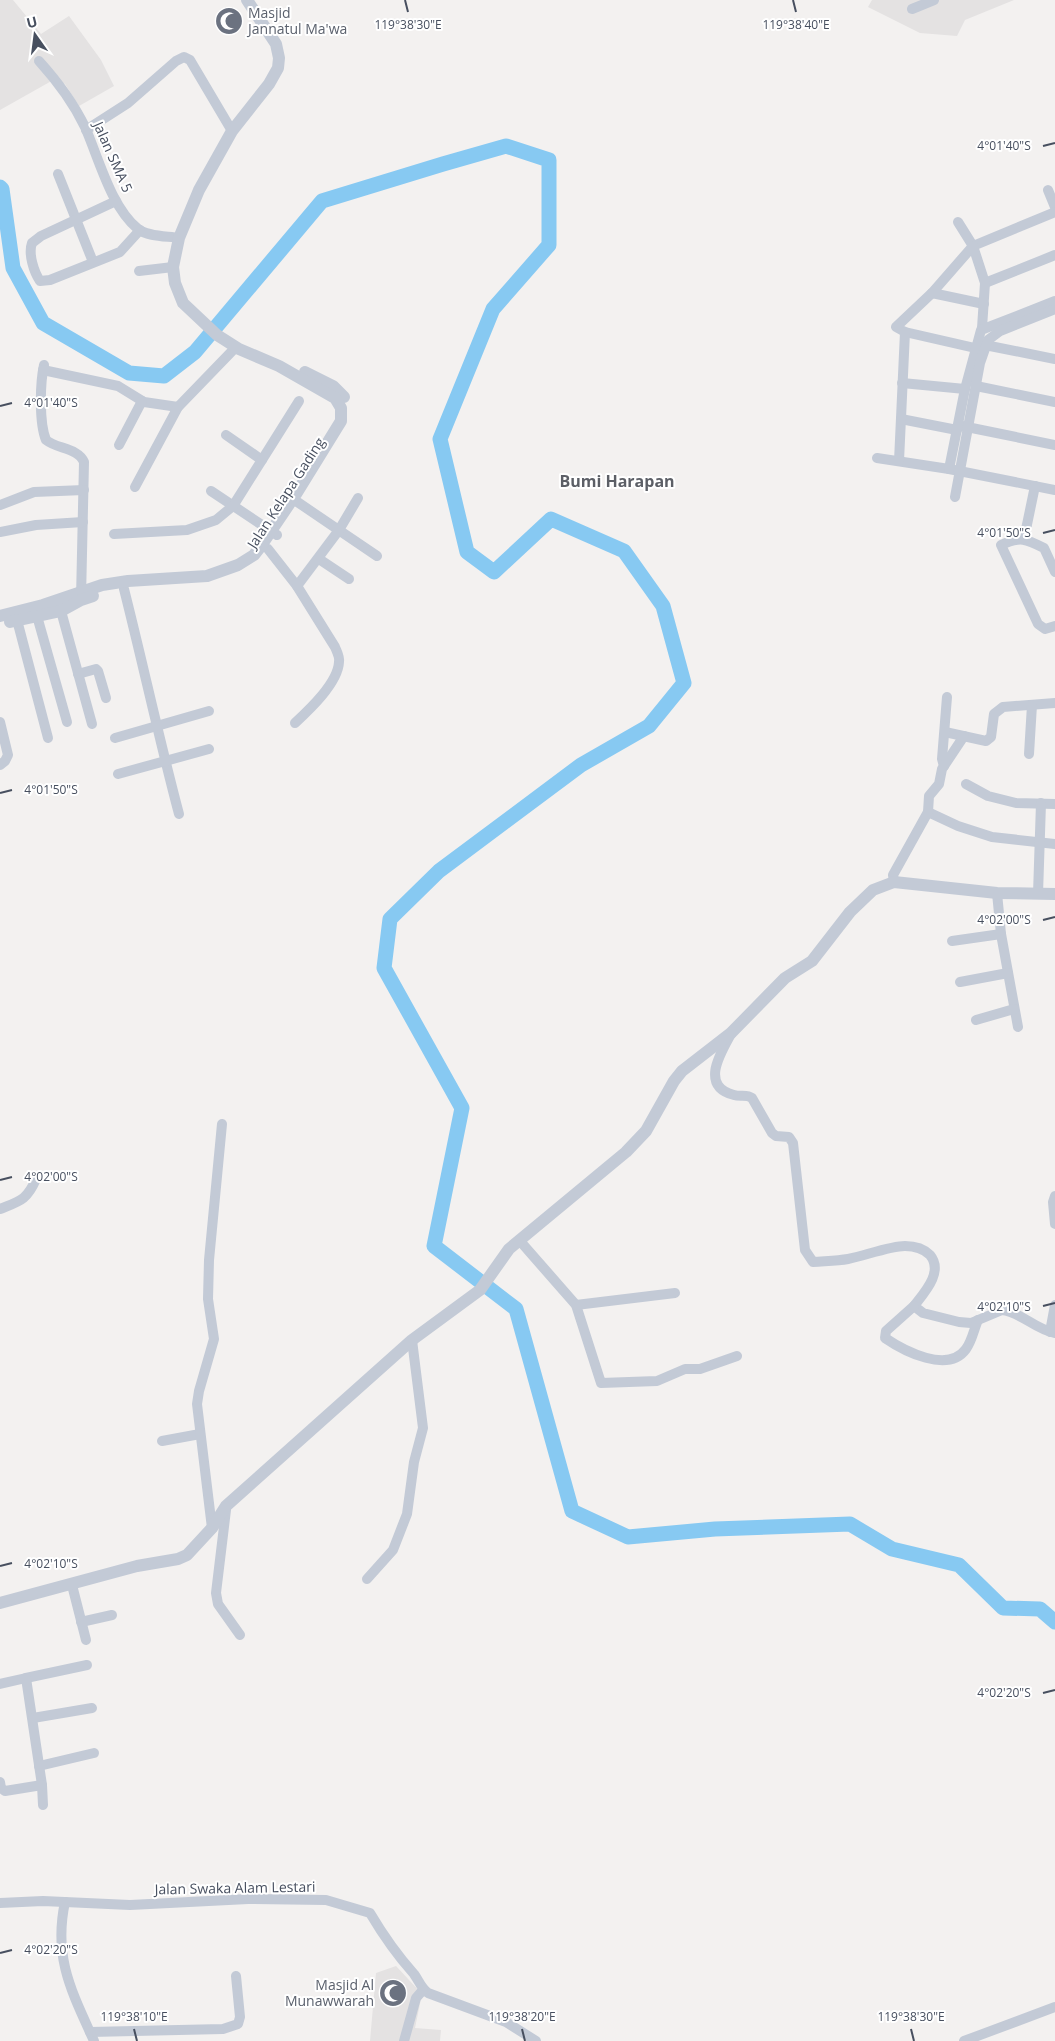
<svg xmlns="http://www.w3.org/2000/svg" width="1055" height="2041" font-family="'Open Sans',sans-serif">
<style>
.education{fill:#e4e2e2}
.lines{fill:none;stroke-linecap:round;stroke-linejoin:round}
.river{stroke:#87c9f2;stroke-width:15}
.minor{stroke:#c3cad6;stroke-width:10}
.tertiary{stroke:#c3cad6;stroke-width:12}
.ticks{fill:none;stroke:#474f5f;stroke-width:2}
.labels{text-anchor:middle;stroke-width:4;stroke-linejoin:round;paint-order:stroke}
.worship-label{font-size:14px;fill:#5b616d;stroke:#fff;text-anchor:start}
.street-label{font-size:14px;fill:#474f5f;stroke:#fff}
.quarter-label{font-size:16px;font-weight:bold;fill:#5c5f66;stroke:#fff}
.ticks-label{font-size:12px;text-anchor:middle;fill:#474f5f;stroke:#fff;stroke-width:4;stroke-linejoin:round;paint-order:stroke}
</style>
<rect width="100%" height="100%" fill="#f3f1f0"/>
<g class="education">
<polygon points="0,0 13,0 41,34 69,16 101,60 114,86 79,106 65,84 55,79 0,110"/>
<polygon points="872,0 1014,0 965,20 957,36 920,33 868,7"/>
<polygon points="396,1966 422,1994 415,2028 441,2030 440,2041 370,2041 376,1973"/>
</g>
<g class="lines">
<polyline class="river" points="0,187 2,189 13,268 43,323 129,373 164,376 195,352 322,201 443,164 506,146 549,160 549,245 493,309 440,439 467,552 494,572 551,519 624,551 663,606 684,683 649,726 581,765 439,871 390,919 384,968 462,1108 434,1246 516,1309 572,1511 628,1537 715,1529 850,1524 892,1549 959,1565 1003,1608 1040,1609 1055,1622"/>
<g class="minor">
<polyline points="912,9 934,0"/>
<path d="M39,61C58,82 73,102 85,127C99,159 111,207 138,229C148,237 167,236 179,238"/>
<polyline points="86,130 128,103 176,61 184,57 190,60 232,131"/>
<polyline points="58,174 93,262"/>
<polyline points="1048,190 1055,207"/>
<path d="M116,201L41,236L32,243C28,254 34,272 40,281L50,280L120,252L140,230"/>
<polyline points="958,222 973,246 1055,212"/>
<polyline points="139,271 173,267"/>
<polyline points="985,283 1055,255"/>
<polyline points="932,293 984,304"/>
<polyline points="985,345 1055,359"/>
<polyline points="975,348 905,332 896,327 932,293 973,246 985,283 982,328"/>
<path d="M44,365C40,383 39,423 46,440C57,449 78,448 84,462L81,599"/>
<polyline points="43,370 118,386 144,402 178,407"/>
<polyline points="902,383 965,389"/>
<polyline points="976,386 1055,402"/>
<polyline points="901,419 957,430"/>
<polyline points="962,426 1055,445"/>
<polyline points="226,435 262,460"/>
<polyline points="119,445 142,401"/>
<polyline points="877,458 949,469 1055,490"/>
<polyline points="899,461 905,332"/>
<polyline points="949,469 965,389 981,330 1055,301"/>
<polyline points="135,487 178,407 236,347"/>
<polyline points="211,491 277,535"/>
<polyline points="955,497 980,363 988,340 1000,331 1055,309"/>
<polyline points="293,499 377,556"/>
<polyline points="0,505 34,492 84,490"/>
<polyline points="0,532 36,525 83,522"/>
<polyline points="114,534 187,530 216,520 233,506 299,401"/>
<polyline points="1024,539 1035,486"/>
<path d="M268,549L297,586L335,647C337,652 340,657 339,662C338,683 309,710 295,723"/>
<polyline points="319,559 349,579"/>
<path d="M1055,572L1044,548C1026,539 1020,536 1001,545L1038,624L1045,629L1055,626"/>
<polyline points="297,586 339,530 358,498"/>
<path d="M124,589C143,664 159,739 179,814"/>
<polyline points="61,611 92,724"/>
<polyline points="37,616 67,722"/>
<polyline points="17,620 48,738"/>
<polyline points="78,674 96,669 98,671 106,698"/>
<polyline points="0,722 8,755 5,761 0,765"/>
<polyline points="945,732 986,741 991,737 994,714 1003,707 1055,703"/>
<polyline points="115,738 209,711"/>
<polyline points="1029,754 1032,705"/>
<polyline points="944,766 942,759 947,697"/>
<polyline points="118,774 209,749"/>
<polyline points="966,784 988,796 1016,803 1055,804"/>
<polyline points="928,812 958,826 992,837 1055,844"/>
<polyline points="894,882 893,875 928,812 929,796 939,784 942,769 964,736"/>
<polyline points="997,893 1001,934 1018,1027"/>
<polyline points="1038,894 1041,803"/>
<polyline points="952,941 1001,934"/>
<polyline points="960,982 1008,973"/>
<polyline points="976,1020 1014,1009"/>
<path d="M731,1034C720,1054 700,1086 734,1095C740,1097 747,1094 752,1098L772,1133L776,1136L789,1137L793,1143L805,1250L813,1262C825,1261 837,1261 848,1259C864,1256 890,1246 905,1246C914,1246 924,1249 930,1255C944,1272 924,1293 914,1306L923,1313L959,1322L971,1323L1002,1310C1021,1312 1036,1330 1055,1333"/>
<polyline points="1055,1196 1053,1202 1055,1224"/>
<path d="M0,1209C20,1201 27,1200 36,1179"/>
<polyline points="520,1241 576,1305 601,1383 657,1381 685,1369 700,1369 737,1356"/>
<polyline points="576,1305 675,1293"/>
<path d="M914,1306L886,1331L885,1338C904,1351 948,1374 966,1349C972,1341 974,1329 978,1320"/>
<polyline points="1050,1332 1055,1305"/>
<polyline points="162,1441 200,1434"/>
<polyline points="226,1510 216,1593 218,1604 240,1635"/>
<polyline points="212,1528 197,1404 199,1391 214,1339 208,1299 209,1260 222,1124"/>
<polyline points="367,1579 393,1550 407,1514 414,1462 423,1428 412,1340"/>
<polyline points="72,1585 86,1640"/>
<polyline points="81,1622 112,1615"/>
<polyline points="26,1678 87,1665"/>
<polyline points="0,1684 26,1678 42,1785 43,1805"/>
<polyline points="33,1718 92,1708"/>
<polyline points="39,1766 94,1753"/>
<polyline points="0,1782 1,1788 5,1791 42,1785"/>
<path d="M65,1902C53,1958 72,1992 94,2041"/>
<path d="M0,1903L43,1901L130,1905L248,1899L326,1900L370,1913C383,1935 397,1955 414,1974C419,1981 421,1988 428,1993L506,2022L536,2041"/>
<polyline points="90,2032 223,2029 238,2024 240,2017 236,1976"/>
<polyline points="404,2041 416,1998 423,1990"/>
<polyline points="964,2041 1055,2007"/>
</g>
<g class="tertiary">
<polyline points="305,372 333,386 344,397"/>
<polyline points="0,616 43,605 102,585 128,581 207,576 238,565 254,555 261,546 296,494 341,421 341,408 335,398 279,366 239,349 217,335 183,303 175,283 173,267 179,238 199,190 232,131 269,84 278,68 279,58 276,44 247,0"/>
<polyline points="10,622 61,611 81,600 93,596"/>
<polyline points="0,1603 137,1566 178,1559 187,1555 212,1528 226,1506 412,1340 480,1290 509,1249 626,1152 646,1131 674,1081 682,1071 731,1033 785,978 812,961 850,912 873,890 894,882 997,893 1055,894"/>
</g>
</g>
<path class="ticks" d="M405,0L408,12M793,0L796,12M1043,146L1055,143M0,406L12,403M1043,533L1055,530M0,793L12,790M1043,920L1055,917M0,1180L12,1177M1043,1306L1055,1303M0,1566L12,1563M1043,1693L1055,1690M0,1953L12,1950M134,2029L137,2041M522,2029L525,2041M911,2029L914,2041"/>
<defs>
<g id="mosque-disc" transform="scale(1.4375)"><circle r="9.5" fill="#6b7280" stroke="#fff"/><path d="M3.5-4.9A6 6 0 1 0 3.5 4.9A5 5 0 1 1 3.5-4.9Z" fill="#fff"/></g>
</defs>
<g fill-rule="evenodd">
<use href="#mosque-disc" x="229" y="21"/>
<use href="#mosque-disc" x="393" y="1993"/>
</g>
<g class="labels">
<g class="worship-label">
<text x="248" y="18">Masjid<tspan x="248" dy="16">Jannatul Ma'wa</tspan></text>
<text x="374" y="1990" text-anchor="end">Masjid Al<tspan x="374" dy="16">Munawwarah</tspan></text>
</g>
<g class="street-label">
<text transform="translate(113 157) rotate(66)" y="5">Jalan SMA 5</text>
<text transform="translate(286 493) rotate(-57)" y="5">Jalan Kelapa Gading</text>
<text transform="translate(235 1888) rotate(-1)" y="5">Jalan Swaka Alam Lestari</text>
</g>
<g class="quarter-label">
<text x="617" y="487">Bumi Harapan</text>
</g>
</g>
<g class="ticks-label">
<text x="408" y="29">119°38'30"E</text>
<text x="796" y="29">119°38'40"E</text>
<text x="1004" y="150">4°01'40"S</text>
<text x="51" y="407">4°01'40"S</text>
<text x="1004" y="537">4°01'50"S</text>
<text x="51" y="794">4°01'50"S</text>
<text x="1004" y="924">4°02'00"S</text>
<text x="51" y="1181">4°02'00"S</text>
<text x="1004" y="1311">4°02'10"S</text>
<text x="51" y="1568">4°02'10"S</text>
<text x="1004" y="1697">4°02'20"S</text>
<text x="51" y="1954">4°02'20"S</text>
<text x="134" y="2021">119°38'10"E</text>
<text x="522" y="2021">119°38'20"E</text>
<text x="911" y="2021">119°38'30"E</text>
</g>
<g transform="translate(35 35) rotate(346)" stroke="#ffffff" stroke-width="4" paint-order="stroke">
<path d="M0-4L9 19L0 12L-9 19Z" fill="#474f5f"/>
<text y="-8" font-size="14" font-weight="bold" text-anchor="middle" fill="#474f5f">U</text>
</g>
</svg>
